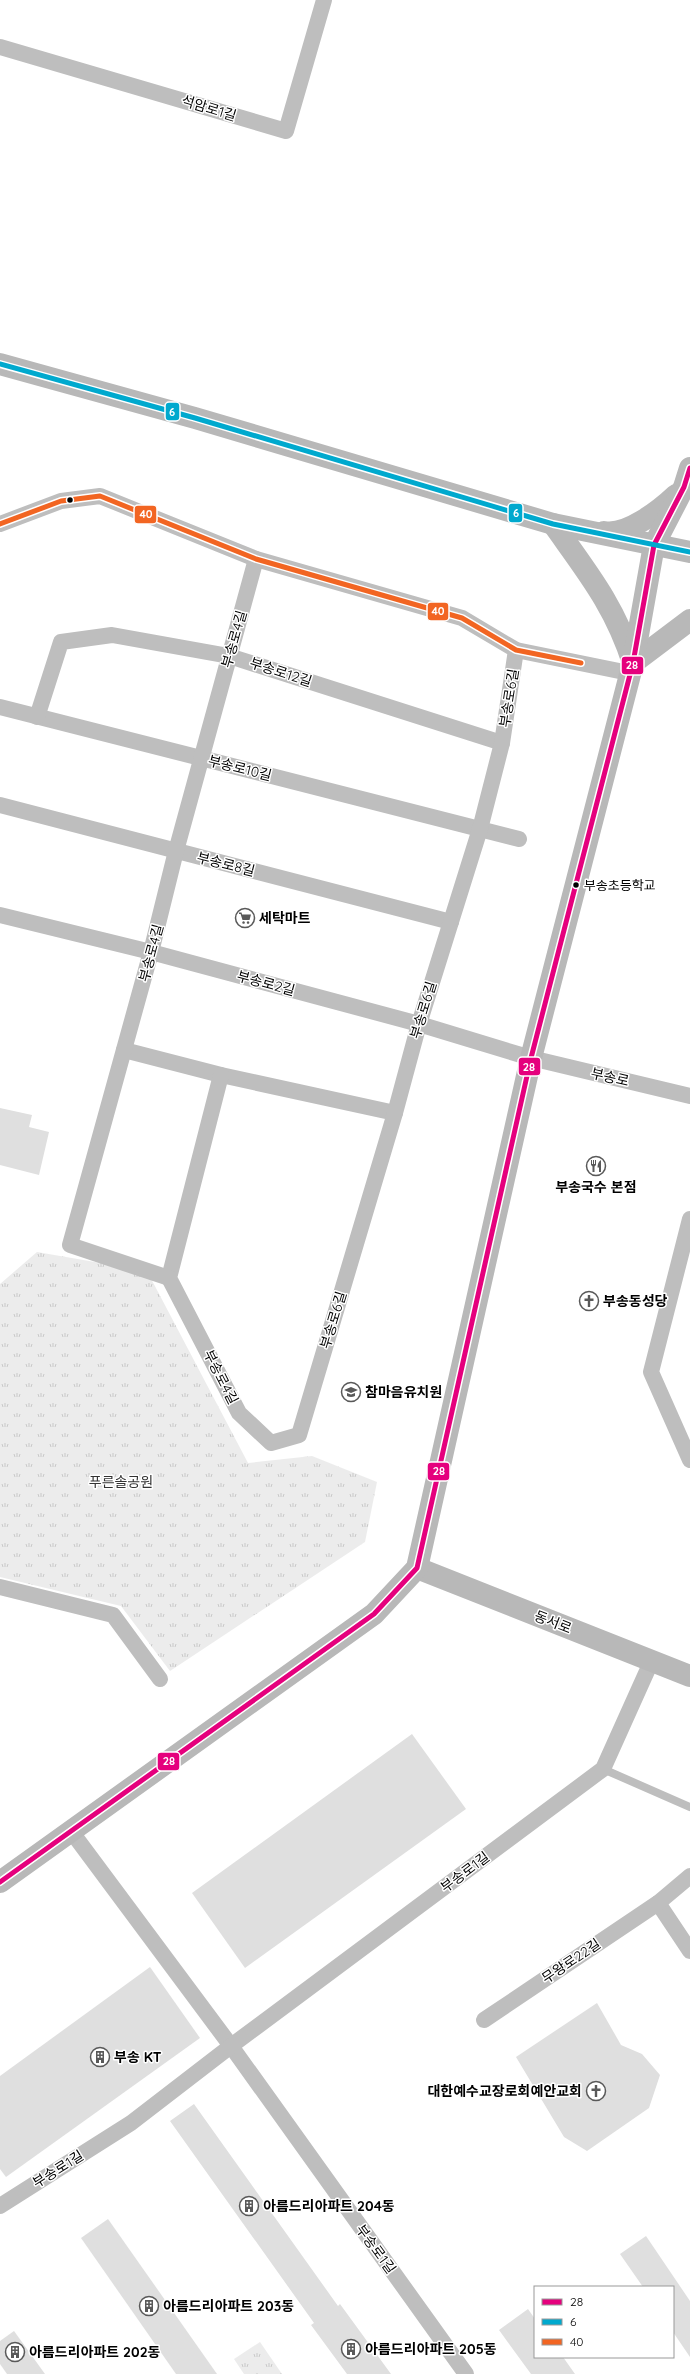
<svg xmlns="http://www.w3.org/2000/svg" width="690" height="2374" font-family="Quicksand,'Noto Sans KR',sans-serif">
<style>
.park{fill:url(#park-tufts)}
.building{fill:#dfdfdf}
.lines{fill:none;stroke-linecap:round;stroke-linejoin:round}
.lane{stroke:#bebebe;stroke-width:8}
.street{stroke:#bebebe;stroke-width:16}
.secondary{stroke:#b8b8b8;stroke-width:22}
.bus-1-casing{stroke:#fff;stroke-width:8}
.bus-2-casing{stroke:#fff;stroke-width:8}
.bus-3-casing{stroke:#fff;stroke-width:8}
.bus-1{stroke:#e5007d;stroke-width:5}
.bus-2{stroke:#00a9ce;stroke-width:5}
.bus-3{stroke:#f26522;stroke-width:5}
.bus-dot{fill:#000;stroke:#fff;stroke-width:1.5}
.labels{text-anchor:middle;stroke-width:3;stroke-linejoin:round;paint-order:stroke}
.bus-label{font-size:13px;fill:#000;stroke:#fff;text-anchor:start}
.street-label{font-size:14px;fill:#000;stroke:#fff}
.poi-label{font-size:14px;font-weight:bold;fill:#000;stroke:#fff;text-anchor:start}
.park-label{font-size:14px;fill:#333;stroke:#fff}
.line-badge{stroke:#fff;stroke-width:1.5}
.badge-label{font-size:11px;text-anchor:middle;font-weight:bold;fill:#fff}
</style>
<defs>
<pattern id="park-tufts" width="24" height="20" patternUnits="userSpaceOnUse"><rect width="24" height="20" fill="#ececec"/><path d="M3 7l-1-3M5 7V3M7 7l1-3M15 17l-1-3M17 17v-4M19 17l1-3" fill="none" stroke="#c9c9c9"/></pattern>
</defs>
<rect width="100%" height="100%" fill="#fff"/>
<g class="park">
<polygon points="37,1252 147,1271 248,1463 312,1456 377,1482 365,1542 170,1671 121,1606 0,1577 0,1284"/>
<polygon points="260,2342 282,2374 244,2374 234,2359"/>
</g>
<g class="building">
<polygon points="0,1108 32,1115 29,1127 49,1132 39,1175 0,1165"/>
<polygon points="412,1734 466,1809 245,1968 192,1893"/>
<polygon points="150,1967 200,2038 6,2177 0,2169 0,2076"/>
<polygon points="597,2003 621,2045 642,2054 660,2075 649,2108 587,2151 564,2137 516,2057"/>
<polygon points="194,2104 338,2306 340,2304 391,2374 347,2374 311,2325 314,2323 170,2121"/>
<polygon points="108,2219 217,2374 176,2374 81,2238"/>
<polygon points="646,2236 690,2301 690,2357 673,2332 673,2287 643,2287 620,2254"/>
<polygon points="528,2309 535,2319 535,2357 563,2357 575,2374 531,2374 499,2330"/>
<polygon points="14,2331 45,2374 7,2374 0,2364 0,2341"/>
</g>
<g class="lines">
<polyline class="lane" points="603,1769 690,1807"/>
<g class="street">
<polyline points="0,47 286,131 324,0"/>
<polyline points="0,524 61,501 100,496 256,559 462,618 516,650 629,673"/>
<polyline points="0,707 519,839"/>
<polyline points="37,717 61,642 112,635 229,656 502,743"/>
<polyline points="0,805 451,922"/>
<polyline points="0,915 151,952 419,1024 531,1058 690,1096"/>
<polyline points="124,1050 221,1075 395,1113"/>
<polyline points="221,1075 169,1278 239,1413 271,1443 299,1435 395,1113 419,1024 480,829 502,743 516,650"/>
<polyline points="690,1219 651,1372 690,1460"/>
<polyline points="169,1278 70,1245 151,952 176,851 256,559"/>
<polyline points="0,1587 113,1615 160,1679"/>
<polyline points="71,1831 231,2046 466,2374"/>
<polyline points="658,1903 690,1951"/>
<polyline points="484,2020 658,1903 690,1876"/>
<polyline points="0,2206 131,2123 231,2046 603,1769 652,1660"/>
</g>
<g class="secondary">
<polyline points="0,364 195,418 553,524 690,552"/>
<path d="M553,524C587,572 615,606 633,663L690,620"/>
<path d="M604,532C627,536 660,510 676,495"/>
<polyline points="417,1568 690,1676"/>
<polyline points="0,1882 374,1614 417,1568 531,1058 633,663 654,545 684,487 690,468"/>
</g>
<g class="bus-1-casing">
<polyline id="bus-1" points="0,1882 374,1614 417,1568 531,1058 633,663 654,545 684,487 690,468"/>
</g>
<g class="bus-2-casing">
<polyline id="bus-2" points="0,364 195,418 553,524 690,552"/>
</g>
<g class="bus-3-casing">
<polyline id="bus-3" points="0,524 61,501 100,496 256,559 462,618 516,650 581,663"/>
</g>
<use href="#bus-1" class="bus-1"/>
<use href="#bus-2" class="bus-2"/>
<use href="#bus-3" class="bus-3"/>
</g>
<defs>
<g id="supermarket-ring" transform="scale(1)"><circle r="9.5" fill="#fff" stroke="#595959" stroke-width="1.5"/><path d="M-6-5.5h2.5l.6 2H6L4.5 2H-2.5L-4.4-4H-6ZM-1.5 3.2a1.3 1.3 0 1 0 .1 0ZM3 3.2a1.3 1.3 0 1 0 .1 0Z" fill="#595959"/></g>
<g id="restaurant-ring" transform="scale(1)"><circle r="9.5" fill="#fff" stroke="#595959" stroke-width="1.5"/><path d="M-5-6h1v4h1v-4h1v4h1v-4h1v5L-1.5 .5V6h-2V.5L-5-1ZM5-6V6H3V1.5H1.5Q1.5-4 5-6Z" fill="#595959"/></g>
<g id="church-ring" transform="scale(1)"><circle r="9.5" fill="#fff" stroke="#595959" stroke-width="1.5"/><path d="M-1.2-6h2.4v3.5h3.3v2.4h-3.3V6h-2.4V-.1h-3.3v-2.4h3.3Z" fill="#595959"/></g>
<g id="school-ring" transform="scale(1)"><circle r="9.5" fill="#fff" stroke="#595959" stroke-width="1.5"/><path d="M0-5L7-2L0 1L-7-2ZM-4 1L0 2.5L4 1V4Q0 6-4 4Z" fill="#595959"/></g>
<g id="building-ring" transform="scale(1)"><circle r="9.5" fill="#fff" stroke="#595959" stroke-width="1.5"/><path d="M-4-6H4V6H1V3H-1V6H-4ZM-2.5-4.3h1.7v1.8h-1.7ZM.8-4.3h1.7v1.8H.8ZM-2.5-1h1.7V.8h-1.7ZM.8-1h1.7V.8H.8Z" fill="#595959"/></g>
</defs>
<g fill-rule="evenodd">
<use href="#supermarket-ring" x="245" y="918"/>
<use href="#restaurant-ring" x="596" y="1166"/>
<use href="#church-ring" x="589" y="1301"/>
<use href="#school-ring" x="351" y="1392"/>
<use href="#building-ring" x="100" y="2057"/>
<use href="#church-ring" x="596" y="2091"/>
<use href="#building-ring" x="249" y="2206"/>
<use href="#building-ring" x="149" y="2306"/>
<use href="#building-ring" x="351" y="2349"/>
<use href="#building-ring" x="15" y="2352"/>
</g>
<g class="bus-dot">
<circle cx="70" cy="500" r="3.5"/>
<circle cx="576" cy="885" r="3.5"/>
</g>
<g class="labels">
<g class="bus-label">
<text x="584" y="890">부송초등학교</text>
</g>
<g class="street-label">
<text transform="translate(209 108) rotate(17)" y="5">석암로1길</text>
<text transform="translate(234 639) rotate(-74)" y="5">부송로4길</text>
<text transform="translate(281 672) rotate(18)" y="5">부송로12길</text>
<text transform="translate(509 698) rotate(-81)" y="5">부송로6길</text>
<text transform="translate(240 768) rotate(14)" y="5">부송로10길</text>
<text transform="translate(226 864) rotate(14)" y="5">부송로8길</text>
<text transform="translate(151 953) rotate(-75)" y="5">부송로4길</text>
<text transform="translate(266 983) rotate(15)" y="5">부송로2길</text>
<text transform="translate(423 1010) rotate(-73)" y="5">부송로6길</text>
<text transform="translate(610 1077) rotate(13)" y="5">부송로</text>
<text transform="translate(333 1320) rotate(-73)" y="5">부송로6길</text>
<text transform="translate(221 1377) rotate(63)" y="5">부송로4길</text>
<text transform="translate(553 1622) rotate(21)" y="5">동서로</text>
<text transform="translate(465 1872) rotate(-37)" y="5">부송로1길</text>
<text transform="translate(571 1961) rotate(-34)" y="5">무왕로22길</text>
<text transform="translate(58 2169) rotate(-32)" y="5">부송로1길</text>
<text transform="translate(376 2249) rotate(54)" y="5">부송로1길</text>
</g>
<g class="poi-label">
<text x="259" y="923">세탁마트</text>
<text x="596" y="1192" text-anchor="middle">부송국수 본점</text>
<text x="603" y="1306">부송동성당</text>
<text x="365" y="1397">참마음유치원</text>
<text x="114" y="2062">부송 KT</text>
<text x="582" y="2096" text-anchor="end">대한예수교장로회예안교회</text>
<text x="263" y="2211">아름드리아파트 204동</text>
<text x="163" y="2311">아름드리아파트 203동</text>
<text x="365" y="2354">아름드리아파트 205동</text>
<text x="29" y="2357">아름드리아파트 202동</text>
</g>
<g class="park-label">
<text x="121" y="1487">푸른솔공원</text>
</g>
</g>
<g class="line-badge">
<rect x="165" y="402" width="15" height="19" rx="4" fill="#00a9ce"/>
<rect x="508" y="503" width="15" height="20" rx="4" fill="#00a9ce"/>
<rect x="134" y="505" width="23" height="19" rx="4" fill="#f26522"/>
<rect x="427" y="602" width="22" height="19" rx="4" fill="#f26522"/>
<rect x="621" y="656" width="23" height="19" rx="4" fill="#e5007d"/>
<rect x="518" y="1057" width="23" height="19" rx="4" fill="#e5007d"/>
<rect x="427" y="1462" width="23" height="19" rx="4" fill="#e5007d"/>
<rect x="157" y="1752" width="23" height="19" rx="4" fill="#e5007d"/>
</g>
<g class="badge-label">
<text x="172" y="416">6</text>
<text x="516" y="517">6</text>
<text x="146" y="518">40</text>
<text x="438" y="615">40</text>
<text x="632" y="669">28</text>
<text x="529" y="1071">28</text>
<text x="439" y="1475">28</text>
<text x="169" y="1765">28</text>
</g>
<rect x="534" y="2286" width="140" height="72" fill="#ffffff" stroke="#999999"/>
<rect x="542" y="2299" width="20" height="6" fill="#e5007d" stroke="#999999"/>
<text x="570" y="2306" font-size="12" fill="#000000">28</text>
<rect x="542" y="2319" width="20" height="6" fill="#00a9ce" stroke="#999999"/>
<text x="570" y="2326" font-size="12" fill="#000000">6</text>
<rect x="542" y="2339" width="20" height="6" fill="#f26522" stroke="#999999"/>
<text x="570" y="2346" font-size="12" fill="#000000">40</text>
</svg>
